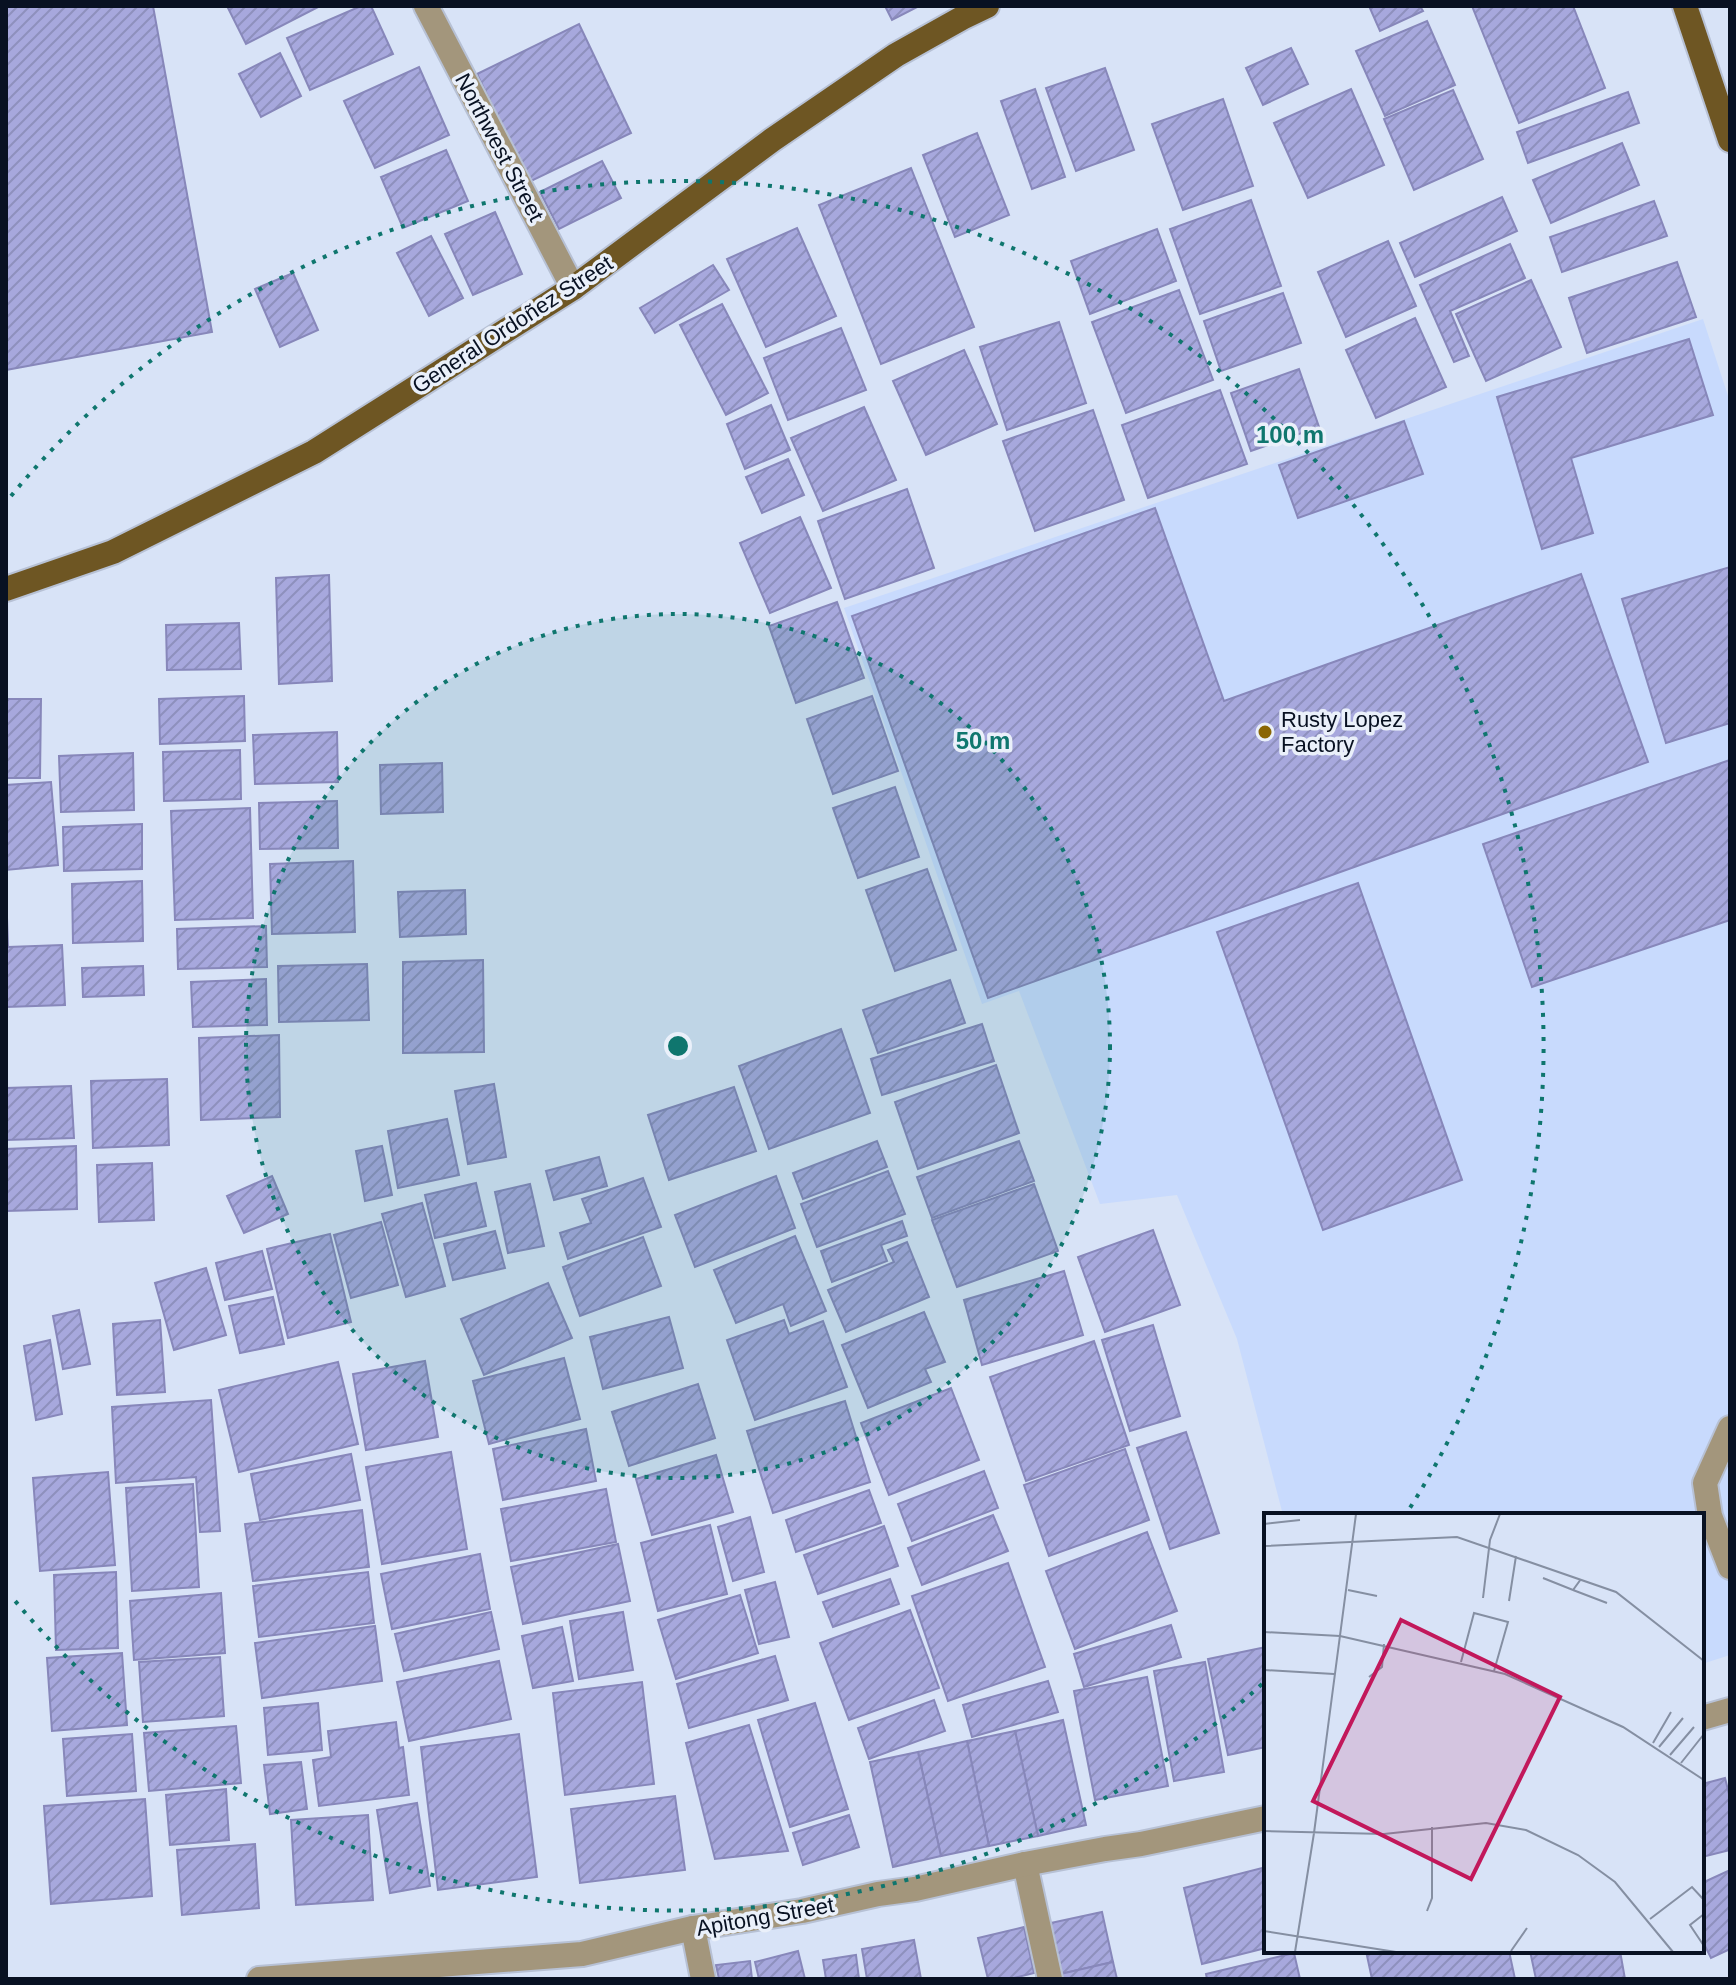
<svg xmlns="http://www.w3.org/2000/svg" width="1736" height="1985" font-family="Helvetica,sans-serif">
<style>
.built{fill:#c8dafd}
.building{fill:url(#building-hatch);stroke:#8787ba;stroke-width:2}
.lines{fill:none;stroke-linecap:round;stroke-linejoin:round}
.minor-casing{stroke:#b7c1d5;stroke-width:28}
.major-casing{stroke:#b7c1d5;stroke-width:28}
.minor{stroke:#a3967c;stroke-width:24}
.major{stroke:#6e5623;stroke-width:24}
.ring{fill:none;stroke:#0f766e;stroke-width:4;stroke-dasharray:4 8}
.poi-dot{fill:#8a6605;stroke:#eaf0fa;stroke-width:3}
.labels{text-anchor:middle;stroke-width:7;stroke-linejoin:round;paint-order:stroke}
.street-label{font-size:22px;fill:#081122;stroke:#eaf0fa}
.poi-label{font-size:22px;fill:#081122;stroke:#eaf0fa;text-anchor:start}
.inset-road{fill:none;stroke:#858fa2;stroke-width:2}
.view{fill:#c2185b;fill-opacity:0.15;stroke:#c2185b;stroke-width:4}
.inset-edge{fill:none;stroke:#081122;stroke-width:4}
.centre{fill:#0f766e;stroke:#eaf0fa;stroke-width:4}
.ring-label{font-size:24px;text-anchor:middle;font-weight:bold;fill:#0f766e;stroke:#eaf0fa;stroke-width:7;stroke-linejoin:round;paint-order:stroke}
</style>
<defs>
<pattern id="building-hatch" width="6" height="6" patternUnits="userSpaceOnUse" patternTransform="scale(2)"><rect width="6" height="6" fill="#a7a8dd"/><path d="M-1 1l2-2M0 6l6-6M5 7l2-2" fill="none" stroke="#8e90bd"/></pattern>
</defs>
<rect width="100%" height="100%" fill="#d8e3f7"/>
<polygon class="built" points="1703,319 1730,402 1730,1655 1702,1664 1702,1515 1283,1515 1237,1339 1177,1195 1100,1204 1019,991 982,1004 844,608"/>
<g class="building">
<polygon points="6,6 153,6 212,332 6,370"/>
<polygon points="227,6 320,6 246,44"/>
<polygon points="361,6 371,6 393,54 310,90 287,38"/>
<polygon points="885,6 919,6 892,20"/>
<polygon points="1369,6 1420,6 1423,11 1380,31"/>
<polygon points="1472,6 1573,6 1605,88 1519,123"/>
<polygon points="1427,21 1455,85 1385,116 1356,51"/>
<polygon points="579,24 631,133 529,182 477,74"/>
<polygon points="1291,48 1308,84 1263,105 1246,68"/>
<polygon points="280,53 301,96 261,117 239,74"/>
<polygon points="419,67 449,135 375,168 344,101"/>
<polygon points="1105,68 1134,150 1076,171 1046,88"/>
<polygon points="1035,89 1065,177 1032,189 1001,101"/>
<polygon points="1351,89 1384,165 1308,198 1274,123"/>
<polygon points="1453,90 1483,159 1414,190 1384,119"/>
<polygon points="1628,92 1639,123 1528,163 1517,132"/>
<polygon points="1223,99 1253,186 1183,210 1152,124"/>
<polygon points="977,133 1009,215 955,237 923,155"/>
<polygon points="1622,143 1639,185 1551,223 1533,180"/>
<polygon points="446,150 468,201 403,228 381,177"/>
<polygon points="602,161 621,198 559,229 540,192"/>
<polygon points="911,168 974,327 881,364 819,205"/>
<polygon points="1502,197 1517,231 1415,277 1400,243"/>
<polygon points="1251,200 1281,286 1200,314 1170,229"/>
<polygon points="1654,201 1667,236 1562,272 1550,237"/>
<polygon points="495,212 522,274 473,295 445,234"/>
<polygon points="797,228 836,316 766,347 727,259"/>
<polygon points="1157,229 1176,281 1090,314 1071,261"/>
<polygon points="431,236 463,298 429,316 397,253"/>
<polygon points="1388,241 1416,306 1346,337 1318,272"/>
<polygon points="1510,244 1525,278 1450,311 1469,356 1454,362 1420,285"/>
<polygon points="1677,262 1696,317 1587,353 1569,298"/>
<polygon points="713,265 729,290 655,333 640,308"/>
<polygon points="293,273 318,330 280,347 255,289"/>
<polygon points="1531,280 1561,347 1486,381 1456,314"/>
<polygon points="1179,290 1213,380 1126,413 1092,322"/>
<polygon points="1283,293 1301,343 1221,371 1204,321"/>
<polygon points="722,304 768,393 726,415 680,325"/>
<polygon points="1415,318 1446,387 1376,418 1346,350"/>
<polygon points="1059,322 1086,403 1007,430 980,347"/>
<polygon points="841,328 866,390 788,420 764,358"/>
<polygon points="1689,339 1713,415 1571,458 1593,533 1542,549 1497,397"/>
<polygon points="964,350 997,424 926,455 893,381"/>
<polygon points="1299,369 1319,427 1251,451 1231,393"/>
<polygon points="1220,390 1247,464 1148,498 1122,425"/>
<polygon points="771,405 790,450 745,469 727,424"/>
<polygon points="864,407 896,480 823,511 791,438"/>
<polygon points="1093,410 1124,500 1035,531 1003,441"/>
<polygon points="1404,421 1423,474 1298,518 1279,465"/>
<polygon points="788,459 804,495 762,513 746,477"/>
<polygon points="907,489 934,568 845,599 818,521"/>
<polygon points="1155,508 1224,701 1581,574 1648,762 988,998 852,616"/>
<polygon points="800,517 831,588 770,613 740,543"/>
<polygon points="1730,567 1730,723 1666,743 1622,599"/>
<polygon points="329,575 332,681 279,684 276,578"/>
<polygon points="837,602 864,678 796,703 769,626"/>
<polygon points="239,623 241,669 167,670 166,625"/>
<polygon points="244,696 245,741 160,744 159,699"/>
<polygon points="872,696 898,771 833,794 807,719"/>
<polygon points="6,699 41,699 40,778 6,778"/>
<polygon points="337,732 338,782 255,784 253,735"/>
<polygon points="240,750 241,799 164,801 163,752"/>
<polygon points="133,753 134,810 61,812 59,756"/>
<polygon points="1730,760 1730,920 1532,987 1483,844"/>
<polygon points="442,763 443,812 381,814 380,765"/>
<polygon points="51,782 58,865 6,870 6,785"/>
<polygon points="895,787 919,857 858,878 833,808"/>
<polygon points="337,801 338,848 260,849 259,803"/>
<polygon points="250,808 253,918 175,920 171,811"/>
<polygon points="142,824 142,869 64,871 63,827"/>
<polygon points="353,861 355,932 272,934 270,864"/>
<polygon points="927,869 956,950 895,971 866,890"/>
<polygon points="142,881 143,941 73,943 72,884"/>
<polygon points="1358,883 1462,1180 1323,1230 1217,932"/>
<polygon points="6,888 8,947 62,945 65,1005 6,1007"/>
<polygon points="465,890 466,934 400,937 398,892"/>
<polygon points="266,926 267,967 178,969 177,929"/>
<polygon points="483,960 484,1052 403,1053 403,962"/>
<polygon points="367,964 369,1020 279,1022 278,966"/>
<polygon points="143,966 144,995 83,997 82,968"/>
<polygon points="266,979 267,1025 193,1027 191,982"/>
<polygon points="950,980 965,1023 878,1053 863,1010"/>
<polygon points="982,1024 994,1061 882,1095 871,1059"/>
<polygon points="841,1029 870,1113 769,1149 739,1066"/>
<polygon points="279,1035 280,1117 201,1120 199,1038"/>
<polygon points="996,1065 1019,1133 918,1169 895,1102"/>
<polygon points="167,1079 169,1145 93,1148 91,1081"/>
<polygon points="494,1084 506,1157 468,1164 455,1091"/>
<polygon points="71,1086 74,1138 6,1140 6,1088"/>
<polygon points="734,1087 756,1151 669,1180 648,1115"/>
<polygon points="447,1119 459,1175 398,1188 388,1131"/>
<polygon points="877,1141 887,1167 803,1199 793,1173"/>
<polygon points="1019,1141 1034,1181 932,1218 917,1177"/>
<polygon points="76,1146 77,1209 6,1211 6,1149"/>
<polygon points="382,1146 392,1195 365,1201 356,1151"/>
<polygon points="599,1157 607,1186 554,1200 546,1171"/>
<polygon points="152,1163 154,1220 99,1222 97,1165"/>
<polygon points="888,1171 905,1214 817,1247 801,1204"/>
<polygon points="272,1176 288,1214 244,1233 227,1196"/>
<polygon points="776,1176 795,1228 695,1267 675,1215"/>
<polygon points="643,1178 661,1227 568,1259 560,1233 591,1223 582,1199"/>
<polygon points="476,1183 486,1226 435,1238 425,1195"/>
<polygon points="530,1184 544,1246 508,1253 495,1192"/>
<polygon points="1034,1184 1058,1251 957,1287 932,1220"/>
<polygon points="422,1203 445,1286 406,1297 382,1214"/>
<polygon points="902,1221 907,1236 881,1245 887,1261 832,1282 821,1251"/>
<polygon points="381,1222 398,1285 351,1298 334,1235"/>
<polygon points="1153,1230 1180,1305 1105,1332 1078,1257"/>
<polygon points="495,1231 505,1268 453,1280 444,1244"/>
<polygon points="330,1234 351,1322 288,1338 267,1249"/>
<polygon points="795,1236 826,1311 791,1326 783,1304 736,1323 714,1270"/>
<polygon points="643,1237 661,1286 580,1316 563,1267"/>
<polygon points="907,1242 929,1297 846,1332 828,1290 894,1262 888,1250"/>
<polygon points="262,1251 272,1289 225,1300 216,1263"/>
<polygon points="206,1268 226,1335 174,1350 155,1283"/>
<polygon points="1064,1271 1083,1335 982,1365 964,1300"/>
<polygon points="548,1283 572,1338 484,1375 461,1319"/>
<polygon points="273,1297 284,1344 240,1353 229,1306"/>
<polygon points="79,1310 90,1364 63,1369 53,1316"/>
<polygon points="924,1312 945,1362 925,1369 931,1382 868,1408 842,1345"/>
<polygon points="669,1317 683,1368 603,1389 590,1337"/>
<polygon points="160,1320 165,1392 117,1395 113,1324"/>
<polygon points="784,1320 789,1334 823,1321 847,1387 755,1420 727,1340"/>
<polygon points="1153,1325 1180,1416 1130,1431 1102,1340"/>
<polygon points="50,1340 62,1414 36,1420 24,1346"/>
<polygon points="1094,1341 1129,1445 1026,1481 990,1377"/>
<polygon points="564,1358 580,1419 489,1444 473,1381"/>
<polygon points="425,1361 438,1437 366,1450 353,1374"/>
<polygon points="338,1362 358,1444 239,1472 219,1390"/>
<polygon points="698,1384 715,1438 629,1466 612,1412"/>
<polygon points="951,1388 979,1460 889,1495 861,1423"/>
<polygon points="211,1400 220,1531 200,1532 196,1477 116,1483 112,1407"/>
<polygon points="845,1401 870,1482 773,1513 747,1431"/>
<polygon points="586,1429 596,1481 503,1500 493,1449"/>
<polygon points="1186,1432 1219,1533 1170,1549 1137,1448"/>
<polygon points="1125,1449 1149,1520 1049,1556 1024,1485"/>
<polygon points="451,1452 467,1549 382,1564 366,1467"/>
<polygon points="351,1454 360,1500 260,1520 251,1474"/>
<polygon points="716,1455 733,1512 652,1535 636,1479"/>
<polygon points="984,1471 998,1508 912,1541 898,1504"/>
<polygon points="108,1472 115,1565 40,1571 33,1478"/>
<polygon points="193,1484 199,1587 132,1591 126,1488"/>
<polygon points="606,1489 616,1542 511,1561 501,1509"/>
<polygon points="869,1490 881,1523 796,1552 786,1520"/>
<polygon points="362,1510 369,1567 253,1581 245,1524"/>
<polygon points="993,1515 1008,1551 922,1585 908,1548"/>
<polygon points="750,1517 764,1572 733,1581 718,1527"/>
<polygon points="710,1525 727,1594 658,1611 641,1543"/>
<polygon points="884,1526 898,1566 818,1594 804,1555"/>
<polygon points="1147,1532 1177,1611 1075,1649 1046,1571"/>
<polygon points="618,1544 630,1601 523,1624 511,1567"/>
<polygon points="480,1554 490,1609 392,1629 381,1574"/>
<polygon points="1008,1563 1045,1667 948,1701 912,1596"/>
<polygon points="116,1572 118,1648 56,1650 54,1575"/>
<polygon points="368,1572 374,1623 259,1637 253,1586"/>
<polygon points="890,1579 899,1604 833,1627 823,1602"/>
<polygon points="775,1582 789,1637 759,1644 745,1590"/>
<polygon points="221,1593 225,1653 134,1660 130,1601"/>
<polygon points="740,1595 758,1653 676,1679 658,1620"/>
<polygon points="910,1610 939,1688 849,1720 820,1643"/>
<polygon points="491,1612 499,1649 404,1671 395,1634"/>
<polygon points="623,1612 633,1670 579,1679 570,1621"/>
<polygon points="1171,1625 1181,1657 1084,1687 1074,1654"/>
<polygon points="375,1626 382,1681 262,1698 255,1643"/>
<polygon points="562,1627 573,1681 533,1688 522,1636"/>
<polygon points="1266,1647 1266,1747 1228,1755 1208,1659"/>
<polygon points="122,1653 127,1725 52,1731 47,1658"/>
<polygon points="775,1656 788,1700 689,1728 677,1684"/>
<polygon points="220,1657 224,1716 143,1722 139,1662"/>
<polygon points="499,1661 511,1719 409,1741 397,1682"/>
<polygon points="1205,1662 1224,1772 1174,1781 1154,1671"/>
<polygon points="1147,1677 1168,1786 1095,1800 1074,1691"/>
<polygon points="1048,1681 1058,1712 972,1737 963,1705"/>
<polygon points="642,1682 654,1784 565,1795 553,1693"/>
<polygon points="934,1700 945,1731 869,1759 858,1728"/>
<polygon points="318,1703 322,1750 268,1755 264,1708"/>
<polygon points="815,1703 848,1809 790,1827 758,1720"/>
<polygon points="1063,1720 1086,1825 1038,1836 1015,1731"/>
<polygon points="396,1722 399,1748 403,1747 409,1795 319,1806 313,1760 331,1757 328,1731"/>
<polygon points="749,1725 788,1851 715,1859 686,1743"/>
<polygon points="236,1726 241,1783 149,1791 144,1733"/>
<polygon points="1015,1731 1038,1836 989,1846 967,1741"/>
<polygon points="132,1734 136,1791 67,1796 63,1739"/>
<polygon points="519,1734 537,1877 438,1890 421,1747"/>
<polygon points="967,1741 989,1846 941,1856 918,1752"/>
<polygon points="918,1752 941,1856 893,1867 870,1762"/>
<polygon points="301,1762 307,1809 270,1814 264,1765"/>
<polygon points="1725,1778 1730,1798 1730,1850 1702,1857 1702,1784"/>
<polygon points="226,1789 229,1840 170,1845 166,1795"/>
<polygon points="675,1796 685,1870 580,1883 571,1809"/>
<polygon points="145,1799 152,1896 51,1904 44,1806"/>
<polygon points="417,1803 430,1886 390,1893 377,1810"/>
<polygon points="368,1815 373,1900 296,1905 291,1820"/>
<polygon points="849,1815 859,1847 803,1865 793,1833"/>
<polygon points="255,1844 259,1908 182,1915 177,1850"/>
<polygon points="1266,1867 1266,1948 1202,1964 1184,1888"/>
<polygon points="1730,1870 1730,1949 1711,1958 1702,1940 1702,1883"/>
<polygon points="1102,1912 1113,1962 1056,1975 1046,1924"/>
<polygon points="1024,1927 1034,1973 1010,1979 988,1979 978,1938"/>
<polygon points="914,1940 921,1979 867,1979 862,1949"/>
<polygon points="798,1951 805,1979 759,1979 755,1962"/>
<polygon points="1366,1951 1509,1951 1515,1979 1372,1979"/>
<polygon points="1530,1951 1620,1951 1625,1979 1536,1979"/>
<polygon points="1294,1953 1300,1979 1207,1979 1206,1974"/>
<polygon points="856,1955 859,1979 826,1979 823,1960"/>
<polygon points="750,1961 752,1979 719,1979 716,1965"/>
<polygon points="1113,1962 1117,1979 1057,1979 1056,1975"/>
</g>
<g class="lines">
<g class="minor-casing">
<g id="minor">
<polyline points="426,6 573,288"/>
<polyline points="1730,1428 1705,1483 1710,1516 1730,1567"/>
<polyline points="1702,1718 1730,1710"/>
<polyline points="1025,1864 1050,1979"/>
<polyline points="693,1928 703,1979"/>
<polyline points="259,1979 582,1954 693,1928 802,1911 878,1894 915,1889 1025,1864 1105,1849 1141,1844 1266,1818"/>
</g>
</g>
<g class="major-casing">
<g id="major">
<polyline points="1685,6 1730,140"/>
<polyline points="6,589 113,552 314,452 573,288 772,140 896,55 962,18 987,6"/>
</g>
</g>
<use href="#minor" class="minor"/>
<use href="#major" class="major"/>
</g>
<circle cx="678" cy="1046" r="432" fill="#0f766e" fill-opacity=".12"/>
<g class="ring">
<circle cx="678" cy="1046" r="432"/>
<path d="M1262 1684A865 865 0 0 1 11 1596M11 496A865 865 0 0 1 1408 1511"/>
</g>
<circle class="poi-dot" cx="1265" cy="732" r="8"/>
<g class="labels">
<g class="street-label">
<text transform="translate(500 147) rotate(62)" y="8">Northwest Street</text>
<text transform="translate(512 324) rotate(-33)" y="8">General Ordoñez Street</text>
<text transform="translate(765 1916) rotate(-10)" y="8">Apitong Street</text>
</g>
<g class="poi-label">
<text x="1281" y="727">Rusty Lopez<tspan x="1281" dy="25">Factory</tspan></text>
</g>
</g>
<g transform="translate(1264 1513)">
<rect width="440" height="440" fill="#d8e3f7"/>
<path class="inset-road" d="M0,11L36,7M0,33L193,24L352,79L440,148M279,65L309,77L317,66M84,77L113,83M309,77L343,90M219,85L226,27L236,1M245,88L252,43M0,119L76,123L241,161L359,214L440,267M197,149L210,100L244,109L230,158M0,157L70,161M105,164L118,154L120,131M389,230L407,199M395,234L419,205M406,242L430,214M417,250L440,221M0,318L120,321L222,310L262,317L314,342L351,369L409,439M50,320L92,1M163,398L168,385V314M440,401L426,412L440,433M386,406L428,374L440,387M0,418L132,439M247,438L263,415M31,439L50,320"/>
<path class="view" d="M137,107L296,184L207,366L49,288Z"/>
<rect width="440" height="440" class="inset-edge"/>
</g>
<circle cx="678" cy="1046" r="12" class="centre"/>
<g class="ring-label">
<text x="1290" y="443">100 m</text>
<text x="983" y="749">50 m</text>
</g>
<rect width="1736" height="1985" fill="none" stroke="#081122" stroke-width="16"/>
</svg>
